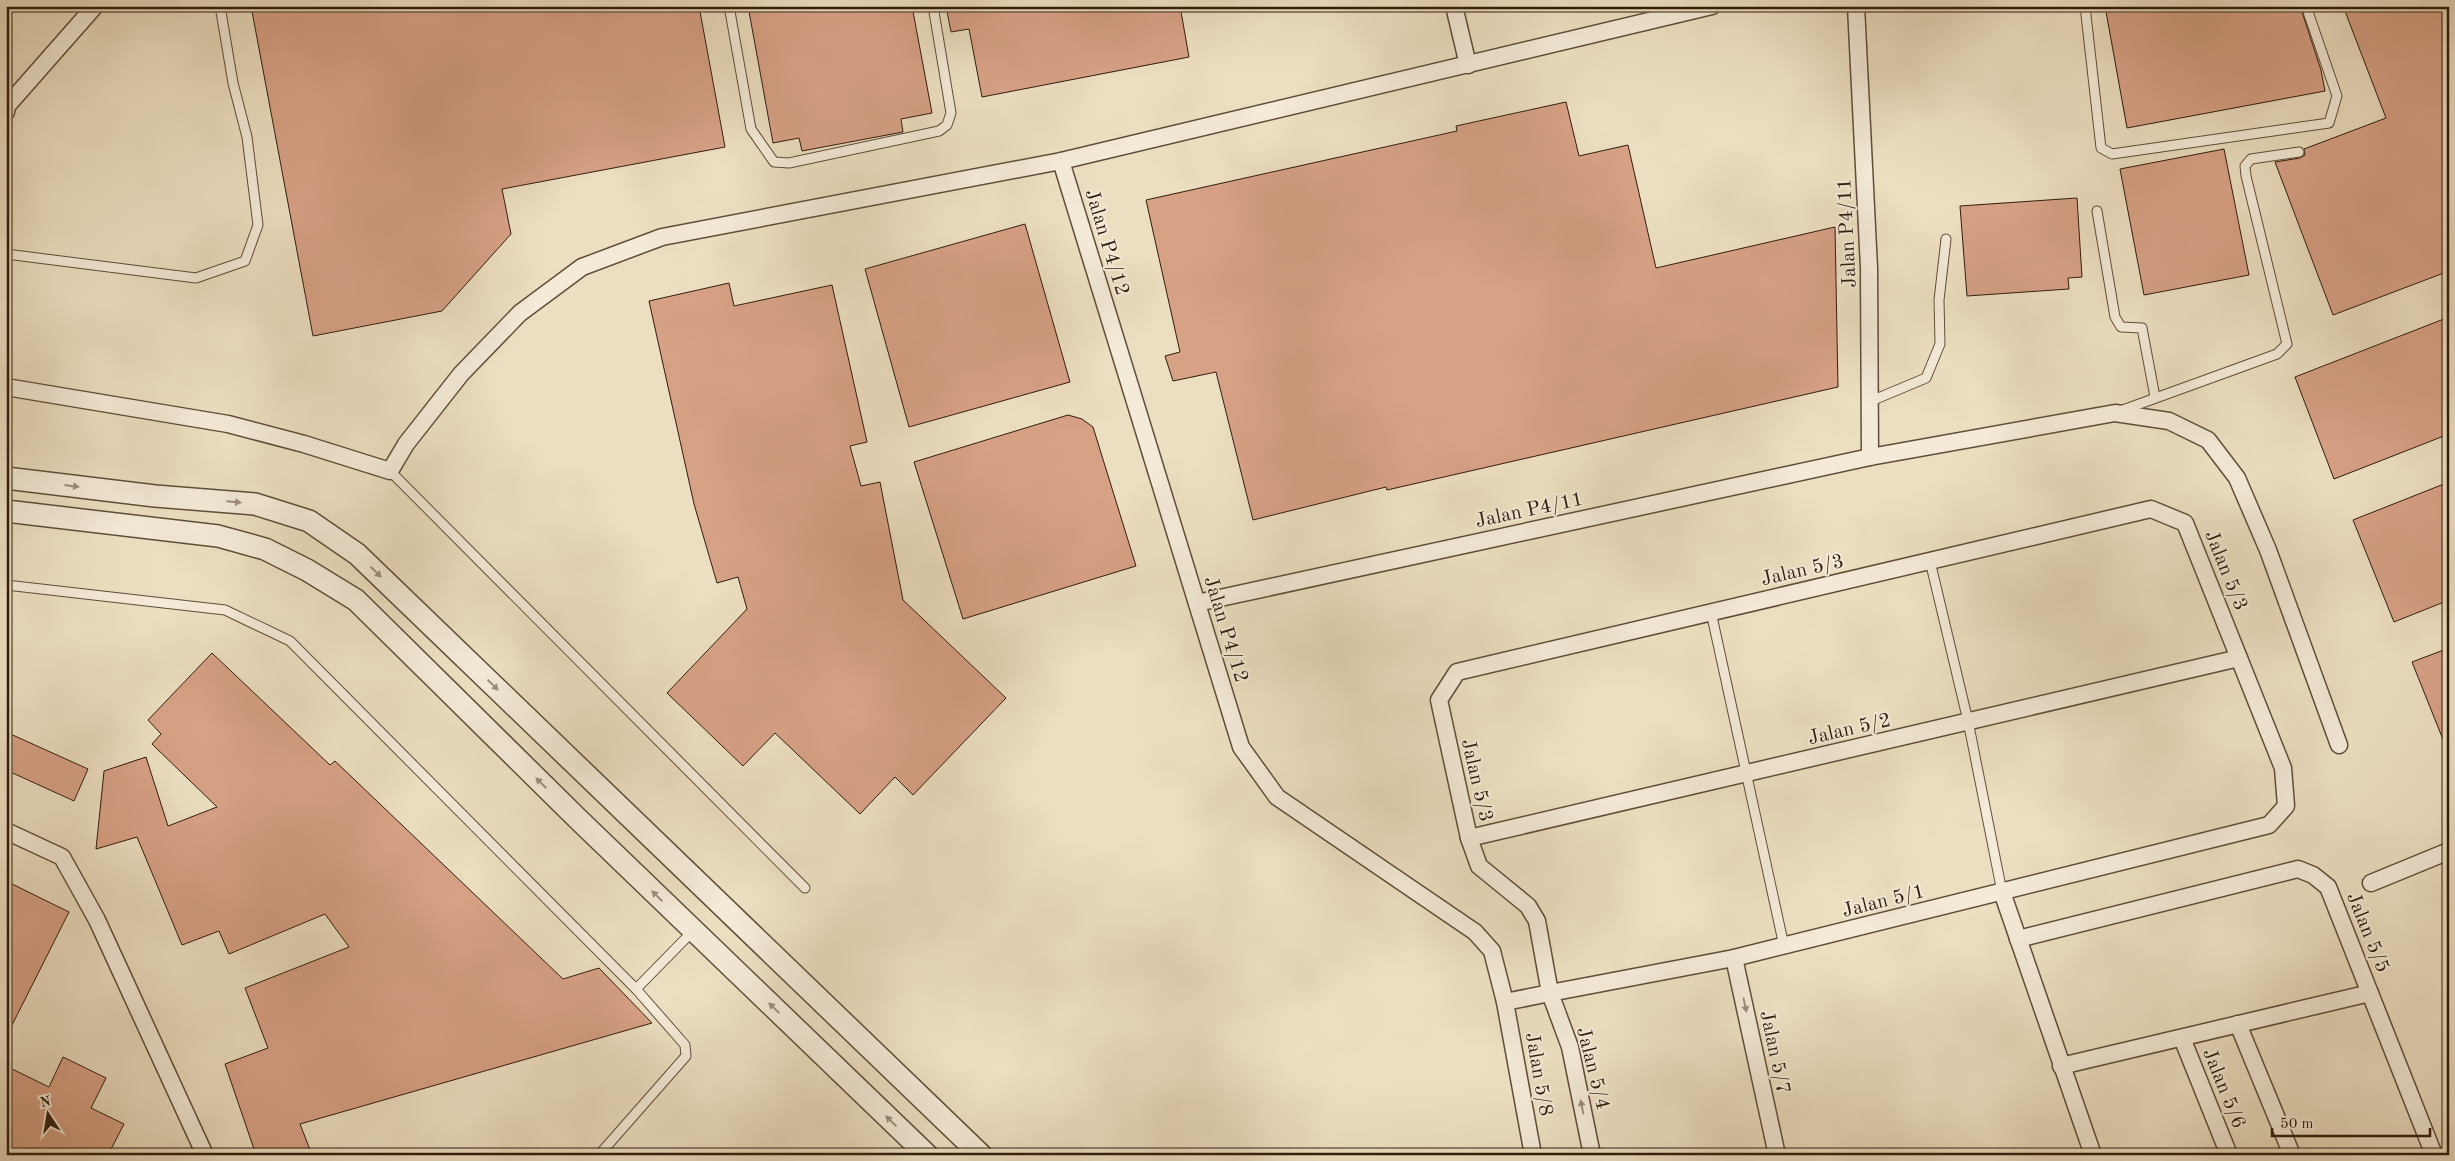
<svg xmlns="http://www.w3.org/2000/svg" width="2455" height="1161" font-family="'Old Standard TT',serif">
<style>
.building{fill:#d7a186;stroke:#311c0c}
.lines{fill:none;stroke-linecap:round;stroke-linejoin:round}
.service-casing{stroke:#604d39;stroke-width:11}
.minor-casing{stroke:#604d39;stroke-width:19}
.tertiary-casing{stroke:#604d39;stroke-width:24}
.service{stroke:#f3ead7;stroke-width:9}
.minor{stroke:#f3ead7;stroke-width:16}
.tertiary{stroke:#f3ead7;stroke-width:21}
.oneway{fill:#9c8d7c}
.labels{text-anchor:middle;stroke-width:4;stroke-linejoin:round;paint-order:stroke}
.street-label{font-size:20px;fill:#311c0c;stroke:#f3ead7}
</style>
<rect width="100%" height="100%" fill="#ecdfc1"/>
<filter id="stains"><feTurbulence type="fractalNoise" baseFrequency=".004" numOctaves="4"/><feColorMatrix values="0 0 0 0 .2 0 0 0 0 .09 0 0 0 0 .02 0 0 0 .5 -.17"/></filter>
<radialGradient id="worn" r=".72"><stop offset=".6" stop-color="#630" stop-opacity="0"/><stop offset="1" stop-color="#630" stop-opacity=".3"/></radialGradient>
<g class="building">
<polygon points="251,6 699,6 725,147 502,189 511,234 442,311 313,336"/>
<polygon points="748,6 912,6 932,113 901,119 903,132 802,151 799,138 773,143"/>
<polygon points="946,6 1180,6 1189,57 982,97 969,29 951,32"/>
<polygon points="2105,6 2300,6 2321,70 2325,91 2127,128"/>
<polygon points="2343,6 2449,6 2449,271 2333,315 2275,162 2300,158 2305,155 2304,149 2386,118"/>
<polygon points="1566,102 1579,156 1628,145 1656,268 1835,227 1838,387 1387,490 1386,487 1253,520 1216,372 1173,381 1165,356 1180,352 1146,200 1457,131 1456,126"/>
<polygon points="2224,149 2249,275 2144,295 2120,169"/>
<polygon points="2077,198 2082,277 2068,278 2069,289 1967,296 1960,206"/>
<polygon points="1025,224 1070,382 909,427 865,269"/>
<polygon points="729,283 734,306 832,285 867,442 850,446 861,486 880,482 903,600 1006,698 913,795 895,777 860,814 775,733 743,766 667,693 747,609 738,577 717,583 694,504 649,301"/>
<polygon points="2449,317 2449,434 2334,479 2295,377"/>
<polygon points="1068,415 1082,419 1093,427 1136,566 963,619 914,462"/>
<polygon points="2449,482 2449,600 2394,622 2353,520"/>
<polygon points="2449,648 2449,752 2448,752 2412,662"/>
<polygon points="212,653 330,765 335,761 563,979 599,968 652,1023 300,1124 312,1155 256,1155 225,1064 268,1048 245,988 349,947 325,914 229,954 219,931 182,945 137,837 96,849 104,771 146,757 168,826 217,807 152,744 161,734 148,720"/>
<polygon points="6,732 88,769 74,801 6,770"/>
<polygon points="6,881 69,912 6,1037"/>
<polygon points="63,1057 106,1078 91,1108 124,1124 108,1155 6,1155 6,1066 49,1087"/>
</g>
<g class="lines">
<g class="service-casing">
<g id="service">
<polyline points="729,6 751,129 774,162 789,163 939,131 947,125 951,113 933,6"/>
<polyline points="2085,6 2101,148 2112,154 2329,123 2337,96 2306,6"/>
<polyline points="2097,211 2115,317 2121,327 2142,328 2155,397"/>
<polyline points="6,254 196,278 245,261 258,225 247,137 233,83 220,6"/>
<polyline points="1871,401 1926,378 1940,344 1939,300 1946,239"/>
<polyline points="2120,411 2277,354 2287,344 2246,176 2245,166 2251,159 2299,152"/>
<polyline points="390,471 805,888"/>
<polyline points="1930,561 1968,721 2002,892"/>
<polyline points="6,585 225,610 290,641 636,989"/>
<polyline points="1711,612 1784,946"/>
<polyline points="599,1155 686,1056 685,1045 636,989 693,931"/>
</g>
</g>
<g class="minor-casing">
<g id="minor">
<polyline points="1454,6 1468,65"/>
<polyline points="1856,6 1869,268 1870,457"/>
<polyline points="6,112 7,106 95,6"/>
<polyline points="1061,161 1241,747 1277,797 1475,932 1492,951 1505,1002 1533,1155"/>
<polyline points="6,387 228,424 304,444 390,471 406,444 461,374 520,313 582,267 662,237 1061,161 1712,6"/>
<polyline points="1197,603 1870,457 2115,413 2169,421 2208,440 2237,478 2268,550 2339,745"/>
<polyline points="6,831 62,857 97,920 205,1155"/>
<polyline points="1469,838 2239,658"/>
<polyline points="2371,883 2449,851"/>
<polyline points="2002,892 2093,1155"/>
<polyline points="2018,939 2298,869 2313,875 2328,887 2434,1155"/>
<polyline points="1734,958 1777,1155"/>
<polyline points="1505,1002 1550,993 1734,958 2269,825 2286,806 2283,768 2185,523 2151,509 1457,672 1439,700 1469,838 1479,866 1528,906 1537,921 1550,993 1570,1047 1592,1155"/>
<polyline points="2238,1024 2292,1155"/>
<polyline points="2182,1038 2229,1155"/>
<polyline points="2061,1066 2370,993"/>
</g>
</g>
<g class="tertiary-casing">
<g id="tertiary">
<polyline points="6,478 155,496 255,504 309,521 357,554 981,1155"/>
<polyline points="6,511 218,536 265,549 307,570 356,600 578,819 927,1155"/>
</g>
</g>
<use href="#service" class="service"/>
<use href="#minor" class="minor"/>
<use href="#tertiary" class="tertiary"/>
</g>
<defs><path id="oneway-solid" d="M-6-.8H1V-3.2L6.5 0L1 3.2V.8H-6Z" transform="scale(1.25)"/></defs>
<g class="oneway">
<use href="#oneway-solid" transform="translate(72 486) rotate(7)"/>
<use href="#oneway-solid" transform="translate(234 502) rotate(5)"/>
<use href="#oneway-solid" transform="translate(376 572) rotate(44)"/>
<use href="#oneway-solid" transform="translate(493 685) rotate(44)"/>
<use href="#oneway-solid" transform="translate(541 783) rotate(-135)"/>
<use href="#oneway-solid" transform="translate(657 896) rotate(-136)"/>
<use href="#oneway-solid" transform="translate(1745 1005) rotate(78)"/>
<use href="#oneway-solid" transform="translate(774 1008) rotate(-136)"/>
<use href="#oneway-solid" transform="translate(1582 1107) rotate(-101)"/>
<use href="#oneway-solid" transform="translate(891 1121) rotate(-136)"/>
</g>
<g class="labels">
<g class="street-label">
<text transform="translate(1846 233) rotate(-93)" y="7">Jalan P4/11</text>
<text transform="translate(1108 242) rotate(73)" y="7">Jalan P4/12</text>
<text transform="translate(1529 509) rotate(-12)" y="7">Jalan P4/11</text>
<text transform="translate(1802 569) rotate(-13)" y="7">Jalan 5/3</text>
<text transform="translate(2227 570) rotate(68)" y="7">Jalan 5/3</text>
<text transform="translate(1227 629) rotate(73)" y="7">Jalan P4/12</text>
<text transform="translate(1849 728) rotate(-13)" y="7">Jalan 5/2</text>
<text transform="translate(1478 780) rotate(77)" y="7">Jalan 5/3</text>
<text transform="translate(1883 900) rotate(-14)" y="7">Jalan 5/1</text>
<text transform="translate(2369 932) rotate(68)" y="7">Jalan 5/5</text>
<text transform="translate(1776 1052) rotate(78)" y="7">Jalan 5/7</text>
<text transform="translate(1594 1068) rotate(76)" y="7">Jalan 5/4</text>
<text transform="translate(1540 1074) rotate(80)" y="7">Jalan 5/8</text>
<text transform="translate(2225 1088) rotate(68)" y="7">Jalan 5/6</text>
</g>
</g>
<rect width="2455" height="1161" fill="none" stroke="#ecdfc1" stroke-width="25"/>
<rect x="8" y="8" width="2440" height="1146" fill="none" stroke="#311c0c" stroke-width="2.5"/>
<rect x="12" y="12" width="2430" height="1136" fill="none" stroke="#311c0c"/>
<g transform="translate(48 1114) rotate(348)" stroke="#f3ead7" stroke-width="4" paint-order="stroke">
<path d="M0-4L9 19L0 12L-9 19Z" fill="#311c0c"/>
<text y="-8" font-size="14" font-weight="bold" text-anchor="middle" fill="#311c0c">N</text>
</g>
<path d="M2272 1128v8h158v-8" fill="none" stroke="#311c0c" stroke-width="2.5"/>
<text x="2280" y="1128" font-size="15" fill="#311c0c" stroke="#f3ead7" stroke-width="4" paint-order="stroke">50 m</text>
<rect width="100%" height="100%" filter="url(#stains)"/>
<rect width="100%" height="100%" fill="url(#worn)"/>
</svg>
